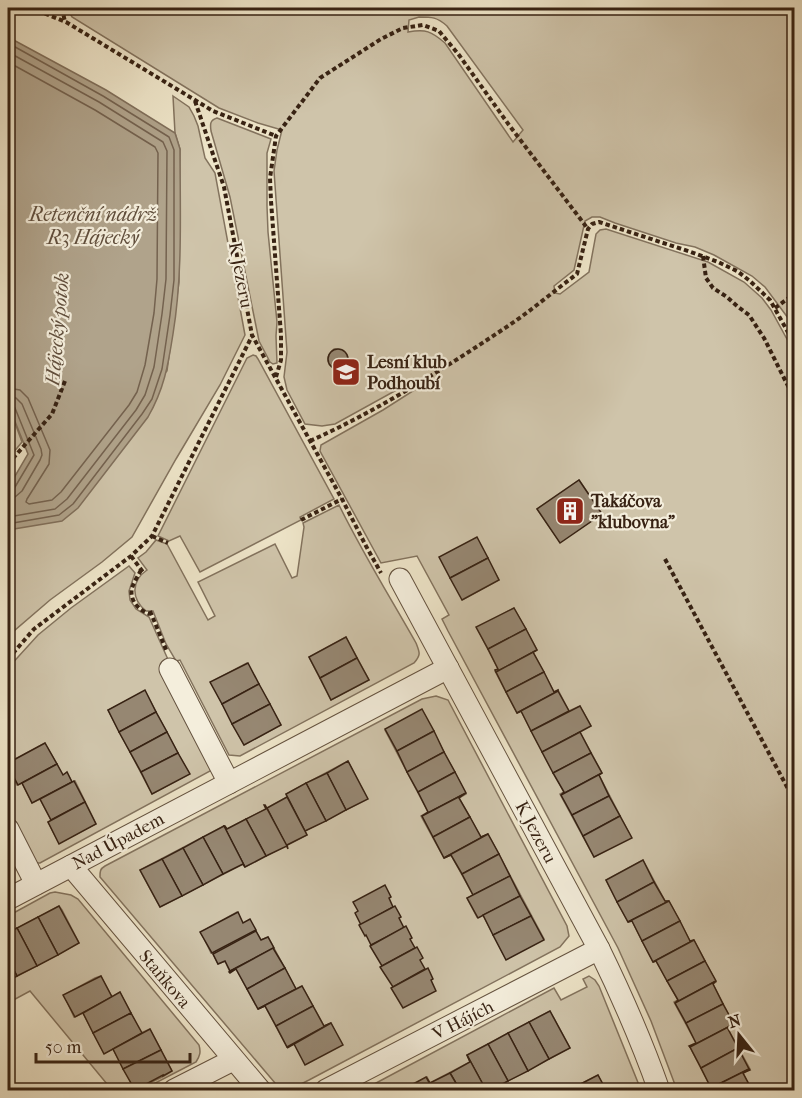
<svg xmlns="http://www.w3.org/2000/svg" width="802" height="1098" font-family="'IM FELL French Canon',serif">
<style>
.green{fill:#cfc4aa;stroke:#83735e;stroke-width:1.5;fill-rule:evenodd}
.water{fill:#b0a38b;stroke:#806f5b;stroke-width:1.5}
.lines{fill:none;stroke-linecap:round;stroke-linejoin:round}
.shore{stroke:#74624f;stroke-width:1.5}
.stream{stroke:#806f5b;stroke-width:6}
.building{fill:#968772;stroke:#372213;stroke-width:1.5}
.minor-casing{stroke:#655340;stroke-width:23}
.path{stroke:#372213;stroke-width:4;stroke-dasharray:4.5 3;stroke-linecap:butt}
.minor{stroke:#f4eedc;stroke-width:21}
.labels{text-anchor:middle;stroke-width:4.5;stroke-linejoin:round;paint-order:stroke}
.street-label{font-size:18px;fill:#372213;stroke:#f4eedc}
.poi-label{font-size:18px;font-weight:bold;fill:#372213;stroke:#f4eedc;text-anchor:start}
.water-label{font-size:20px;font-style:italic;fill:#614f3d;stroke:#f4eedc}
</style>
<rect width="100%" height="100%" fill="#eee5c9"/>
<filter id="stains"><feTurbulence type="fractalNoise" baseFrequency=".00333" numOctaves="4"/><feColorMatrix values="0 0 0 0 .2 0 0 0 0 .09 0 0 0 0 .02 0 0 0 .5 -.17"/></filter>
<radialGradient id="worn" r=".72"><stop offset=".6" stop-color="#630" stop-opacity="0"/><stop offset="1" stop-color="#630" stop-opacity=".3"/></radialGradient>
<g class="green">
<path d="M67,8H794V331L788,318L765,287L752,276L714,255L695,247L676,243L615,223L600,217H592L585,221L574,270L554,286L555,293L560,294L589,272L596,234L600,230L606,229L708,262L744,282L762,298L771,310L794,352V1090H752L743,1073L750,1069L728,1029L734,1025L713,984L716,982L694,940L690,941L669,901H665L643,860L606,880L628,922L632,921L653,962L656,961L678,1000L674,1002L696,1043L690,1047L711,1088L705,1090H677L651,1021L618,948L448,631L442,619L449,615L417,556L381,563L320,451L321,445L383,410L416,389L411,382L335,424L322,426L305,424L287,390L284,377L287,352L274,171L277,150L282,130L258,123L219,108L72,17ZM419,17C432,17 437,17 447,26L523,130L513,142L445,43C431,31 426,29 408,32L409,20ZM334,349C351,348 352,367 339,368C326,370 325,356 334,349ZM579,480L602,514L560,542L537,509ZM488,560L499,580L462,600ZM514,608L537,650L533,652L554,692L558,690L569,711L580,706L591,726L580,732L602,773L599,775L631,837L594,857L560,794L564,792L521,711L517,713L495,671L498,669L477,628Z"/>
<polygon points="173,96 189,107 194,116 198,126 205,158 215,173 245,335 220,385 176,459 132,537 102,562 50,600 8,636 8,533 14,529 167,371 179,282 180,149 175,133"/>
<path d="M217,118L271,139L267,153V206L268,232L277,322L276,336L277,363L273,364L270,362L259,341L230,197L211,131C210,124 210,120 217,118Z"/>
<polygon points="253,355 256,356 258,359 334,499 300,517 301,520 200,572 180,536 169,541 158,536 247,358"/>
<polygon points="8,404 22,442 8,459"/>
<path d="M339,505C362,552 390,597 416,643C420,653 421,655 414,663L240,756L229,755L180,660L176,661L166,644L153,611H146C131,599 131,581 147,570L138,558L146,552L156,540L167,544L208,620L215,616L198,582L275,544L292,578L297,576L304,527L303,523ZM346,637L369,680L331,700L309,657ZM247,663L281,725L244,745L211,682Z"/>
<path d="M129,566L135,573L129,591L130,600L136,609L149,617L170,664L212,770L40,863H34L8,814V766L17,785L22,783L32,803L40,799L51,820L48,822L59,843L96,824L75,781L72,782L67,773L63,775L45,743L8,763V668L38,635L71,608ZM145,691L189,774L152,794L108,710Z"/>
<path d="M436,696L448,700L567,926L569,936L560,947L309,1080L297,1086L281,1088L275,1083L100,877C100,871 100,869 105,866L422,699ZM422,710L466,794L459,798L481,837L488,834L544,939L506,959L483,915L477,917L467,898L473,895L451,855L444,858L421,816L428,812L385,730ZM348,761L367,799L305,831L307,835L245,867L243,864L160,907L140,870L224,826L227,829L266,809L265,805L267,808L287,797L286,794ZM237,912L243,923L255,930L211,953L201,932ZM256,931L261,940L268,937L296,989L302,986L324,1026L331,1023L342,1045L294,1044L287,1047L265,1006L258,1009L236,969L230,972L225,961L218,964L213,954Z"/>
<path d="M55,892L71,895L78,899L199,1045C201,1052 200,1056 196,1062L142,1090H112L30,991L8,1003V981L79,943L62,910L59,906L8,933V916L50,893ZM101,976L112,997L120,992L141,1033L150,1029L172,1071L164,1076L135,1090L113,1049L104,1053L83,1013L74,1017L64,995L95,978Z"/>
<polygon points="589,976 595,980 599,986 641,1090 606,1090 598,1075 569,1090 491,1090 570,1048 550,1011 467,1055 470,1062 430,1083 427,1077 400,1090 363,1090 554,988 561,1000 587,987 583,979"/>
</g>
<path class="water" d="M8,37L106,90L175,133L180,149C180,211 183,273 173,334C168,366 164,389 148,417L78,508L62,521L14,529L8,533V488L28,454L8,404Z"/>
<g class="lines">
<g class="shore">
<polyline points="8,43 103,96 169,137 174,150 174,280 170,315 162,369 152,399 142,414 73,504 59,515 13,523 8,526"/>
<polyline points="8,52 99,102 163,142 167,151 166,279 162,314 154,367 145,395 136,410 67,499 55,509 8,517"/>
<polyline points="8,62 95,110 155,147 158,153 157,279 154,313 145,365 137,392 129,405 61,492 52,500 29,504 26,502 27,499 49,464 50,450 28,398 20,390 8,388"/>
<polyline points="8,397 16,398 22,404 41,449 42,455 40,460 22,491 15,497 8,498"/>
<polyline points="8,404 12,405 15,408 34,455 15,487 12,490 8,490"/>
</g>
<polyline class="stream" points="157,9 157,8"/>
</g>
<g class="building">
<circle cx="338" cy="359" r="10"/>
<polygon points="579,480 602,514 560,543 537,509"/>
<polygon points="477,537 488,558 450,578 439,557"/>
<polygon points="488,558 499,580 462,600 450,578"/>
<polygon points="514,608 526,629 488,649 476,627"/>
<polygon points="526,629 537,650 496,672 495,670 498,669 488,649"/>
<polygon points="346,637 357,658 320,678 309,657"/>
<polygon points="537,650 533,652 544,672 506,692 496,672"/>
<polygon points="357,658 369,680 331,700 320,678"/>
<polygon points="248,663 259,684 222,704 210,682"/>
<polygon points="544,672 554,692 558,690 558,691 517,713 506,692"/>
<polygon points="259,684 270,704 232,724 222,704"/>
<polygon points="145,690 156,712 119,732 108,710"/>
<polygon points="558,691 569,711 531,731 521,711 517,713"/>
<polygon points="270,704 281,725 244,745 232,724"/>
<polygon points="580,706 591,726 542,752 531,731"/>
<polygon points="422,709 434,731 397,751 385,729"/>
<polygon points="156,712 167,732 130,752 119,732"/>
<polygon points="434,731 444,752 407,772 397,751"/>
<polygon points="167,732 178,753 141,772 130,752"/>
<polygon points="580,732 591,753 553,773 542,752"/>
<polygon points="45,743 57,764 18,785 8,766 8,763"/>
<polygon points="444,752 455,772 418,792 407,772"/>
<polygon points="178,753 190,774 152,794 141,772"/>
<polygon points="591,753 602,773 561,795 564,792 553,773"/>
<polygon points="348,761 368,799 346,810 327,773"/>
<polygon points="57,764 63,775 67,772 72,782 32,803 22,783"/>
<polygon points="455,772 466,793 422,816 428,812 418,792"/>
<polygon points="327,773 346,810 326,821 306,783"/>
<polygon points="602,773 599,775 609,796 572,815 561,795"/>
<polygon points="74,781 85,802 51,820 40,799"/>
<polygon points="306,783 326,821 305,831 286,794"/>
<polygon points="466,793 459,798 470,817 433,837 422,816"/>
<polygon points="609,796 620,816 583,836 572,815"/>
<polygon points="287,797 307,835 287,845 288,849 267,808"/>
<polygon points="85,802 96,824 59,844 48,822"/>
<polygon points="264,805 265,805 287,846 266,856 246,819 266,809"/>
<polygon points="620,816 632,838 594,857 583,836"/>
<polygon points="470,817 481,837 488,834 444,858 433,837"/>
<polygon points="246,819 266,856 245,867 224,826 225,826 227,829"/>
<polygon points="224,826 245,867 243,864 223,874 203,837"/>
<polygon points="488,834 499,854 462,874 451,855 444,858"/>
<polygon points="203,837 223,874 203,885 183,848"/>
<polygon points="183,848 203,885 182,896 162,859"/>
<polygon points="499,854 510,876 473,895 462,874"/>
<polygon points="162,859 182,896 160,907 140,870"/>
<polygon points="643,860 654,882 617,902 606,880"/>
<polygon points="510,876 520,896 478,918 467,898"/>
<polygon points="654,882 665,901 669,901 628,922 617,902"/>
<polygon points="385,885 391,897 389,898 393,907 361,925 355,913 358,911 353,902"/>
<polygon points="520,896 531,916 493,935 483,915"/>
<polygon points="669,901 680,921 642,941 632,921 628,922"/>
<polygon points="59,906 79,943 58,955 38,917"/>
<polygon points="395,906 401,917 399,918 404,928 371,945 366,935 365,936 359,925"/>
<polygon points="238,912 243,923 250,919 256,930 212,953 200,932"/>
<polygon points="531,916 544,940 506,960 493,935"/>
<polygon points="38,917 58,955 37,966 17,928"/>
<polygon points="680,921 690,941 694,940 653,962 642,941"/>
<polygon points="406,926 412,938 410,939 415,948 382,966 370,946"/>
<polygon points="17,928 37,966 17,976 8,959 8,933"/>
<polygon points="256,931 261,940 268,937 274,948 230,971 225,961 218,964 213,954"/>
<polygon points="694,940 705,961 667,981 656,961 653,962"/>
<polygon points="417,947 423,958 420,960 425,969 393,987 380,967"/>
<polygon points="273,948 285,968 247,989 236,969 230,973 229,972"/>
<polygon points="8,959 17,976 8,981"/>
<polygon points="705,961 716,981 675,1003 678,1000 667,981"/>
<polygon points="285,968 296,989 258,1009 247,989"/>
<polygon points="428,968 433,979 431,980 436,991 403,1008 391,988"/>
<polygon points="101,976 112,997 75,1017 63,995"/>
<polygon points="716,981 713,984 723,1004 686,1023 675,1003"/>
<polygon points="302,986 313,1006 276,1026 265,1006 258,1009"/>
<polygon points="120,992 131,1013 93,1033 83,1013"/>
<polygon points="723,1004 734,1024 690,1047 689,1046 696,1043 686,1023"/>
<polygon points="313,1006 324,1026 331,1023 287,1047 276,1026"/>
<polygon points="550,1011 570,1048 549,1059 529,1022"/>
<polygon points="131,1013 142,1033 104,1054 93,1033"/>
<polygon points="529,1022 549,1059 528,1071 508,1033"/>
<polygon points="331,1023 343,1045 305,1065 294,1044 287,1048"/>
<polygon points="734,1024 734,1025 728,1029 738,1048 701,1068 690,1047"/>
<polygon points="150,1029 161,1050 123,1069 113,1049"/>
<polygon points="508,1033 528,1071 508,1081 488,1044"/>
<polygon points="488,1044 508,1081 491,1090 486,1090 467,1055"/>
<polygon points="738,1048 749,1069 707,1090 705,1090 711,1088 701,1068"/>
<polygon points="161,1050 172,1071 163,1076 163,1075 135,1090 123,1069"/>
<polygon points="467,1055 486,1090 460,1090 450,1073 470,1062"/>
<polygon points="749,1069 750,1070 743,1073 752,1090 707,1090"/>
<polygon points="450,1073 460,1090 433,1090 426,1077 430,1083"/>
<polygon points="598,1075 606,1090 569,1090"/>
<polygon points="426,1077 433,1090 407,1090 406,1088"/>
</g>
<g class="lines">
<g class="minor-casing">
<g id="minor">
<path d="M400,579L599,949C622,996 642,1042 659,1090"/>
<polyline points="170,669 229,783"/>
<polyline points="8,829 36,884"/>
<polyline points="71,866 260,1090"/>
<polyline points="8,899 448,668"/>
<polyline points="174,1090 233,1060"/>
<polyline points="326,1090 599,949"/>
</g>
</g>
<g class="path">
<polyline points="31,8 66,22 213,111 276,136"/>
<polyline points="62,8 65,22"/>
<polyline points="195,101 224,187 252,335 342,499 366,546 381,573"/>
<polyline points="703,256 706,278 713,288 727,297 737,306 749,315 764,338 794,398"/>
<polyline points="775,308 794,294"/>
<polyline points="276,377 281,360 281,335 271,201 270,178 276,136 320,78 381,39 403,28 423,25 439,31 459,55 509,125 588,229"/>
<path d="M310,441C379,410 445,368 508,326C532,310 554,291 577,274L588,229L592,224L599,222L691,252L718,262L737,271L750,281L770,300L794,343"/>
<polyline points="8,464 52,414 65,381"/>
<polyline points="301,520 342,499"/>
<polyline points="152,536 168,543"/>
<polyline points="131,556 143,572"/>
<polyline points="665,559 794,800"/>
<path d="M141,570C138,576 134,582 132,588C129,600 139,611 150,614"/>
<polyline points="150,611 167,652"/>
<polyline points="8,659 34,629 131,556 152,536 252,336"/>
<polyline points="8,1078 14,1090"/>
</g>
<use href="#minor" class="minor"/>
</g>
<defs>
<g id="school-square" transform="scale(1.5)"><rect x="-9" y="-9" width="18" height="18" rx="4" fill="#8f2418" stroke="#f4eedc"/><path d="M0-5L7-2L0 1L-7-2ZM-4 1L0 2.5L4 1V4Q0 6-4 4Z" fill="#fff"/></g>
<g id="building-square" transform="scale(1.5)"><rect x="-9" y="-9" width="18" height="18" rx="4" fill="#8f2418" stroke="#f4eedc"/><path d="M-4-6H4V6H1V3H-1V6H-4ZM-2.5-4.3h1.7v1.8h-1.7ZM.8-4.3h1.7v1.8H.8ZM-2.5-1h1.7V.8h-1.7ZM.8-1h1.7V.8H.8Z" fill="#fff"/></g>
</defs>
<g fill-rule="evenodd">
<use href="#school-square" x="346" y="372"/>
<use href="#building-square" x="570" y="511"/>
</g>
<g class="labels">
<g class="street-label">
<text transform="translate(241 275) rotate(79)" y="6">K Jezeru</text>
<text transform="translate(536 832) rotate(62)" y="6">K Jezeru</text>
<text transform="translate(118 841) rotate(-28)" y="6">Nad Úpadem</text>
<text transform="translate(165 979) rotate(50)" y="6">Staňkova</text>
<text transform="translate(463 1020) rotate(-27)" y="6">V Hájích</text>
</g>
<g class="poi-label">
<text x="367" y="368">Lesní klub<tspan x="367" dy="21">Podhoubí</tspan></text>
<text x="591" y="507">Takáčova<tspan x="591" dy="21">"klubovna"</tspan></text>
</g>
<g class="water-label">
<text x="93" y="221">Retenční nádrž<tspan x="93" dy="23">R3 Hájecký</tspan></text>
<text transform="translate(57 329) rotate(-85)" y="7">Hájecký potok</text>
</g>
</g>
<rect width="802" height="1098" fill="none" stroke="#eee5c9" stroke-width="30"/>
<rect x="9" y="9" width="784" height="1080" fill="none" stroke="#372213" stroke-width="3"/>
<rect x="15" y="15" width="772" height="1068" fill="none" stroke="#372213" stroke-width="1.5"/>
<g transform="translate(739 1035) rotate(342)" stroke="#f4eedc" stroke-width="4.5" paint-order="stroke">
<path d="M0-4.5L10 22L0 15L-10 22Z" fill="#372213"/>
<text y="-9" font-size="16" font-weight="bold" text-anchor="middle" fill="#372213">N</text>
</g>
<path d="M36 1053v9h154v-9" fill="none" stroke="#372213" stroke-width="3"/>
<text x="45" y="1053" font-size="18" fill="#372213" stroke="#f4eedc" stroke-width="4.5" paint-order="stroke">50 m</text>
<rect width="100%" height="100%" filter="url(#stains)"/>
<rect width="100%" height="100%" fill="url(#worn)"/>
</svg>
